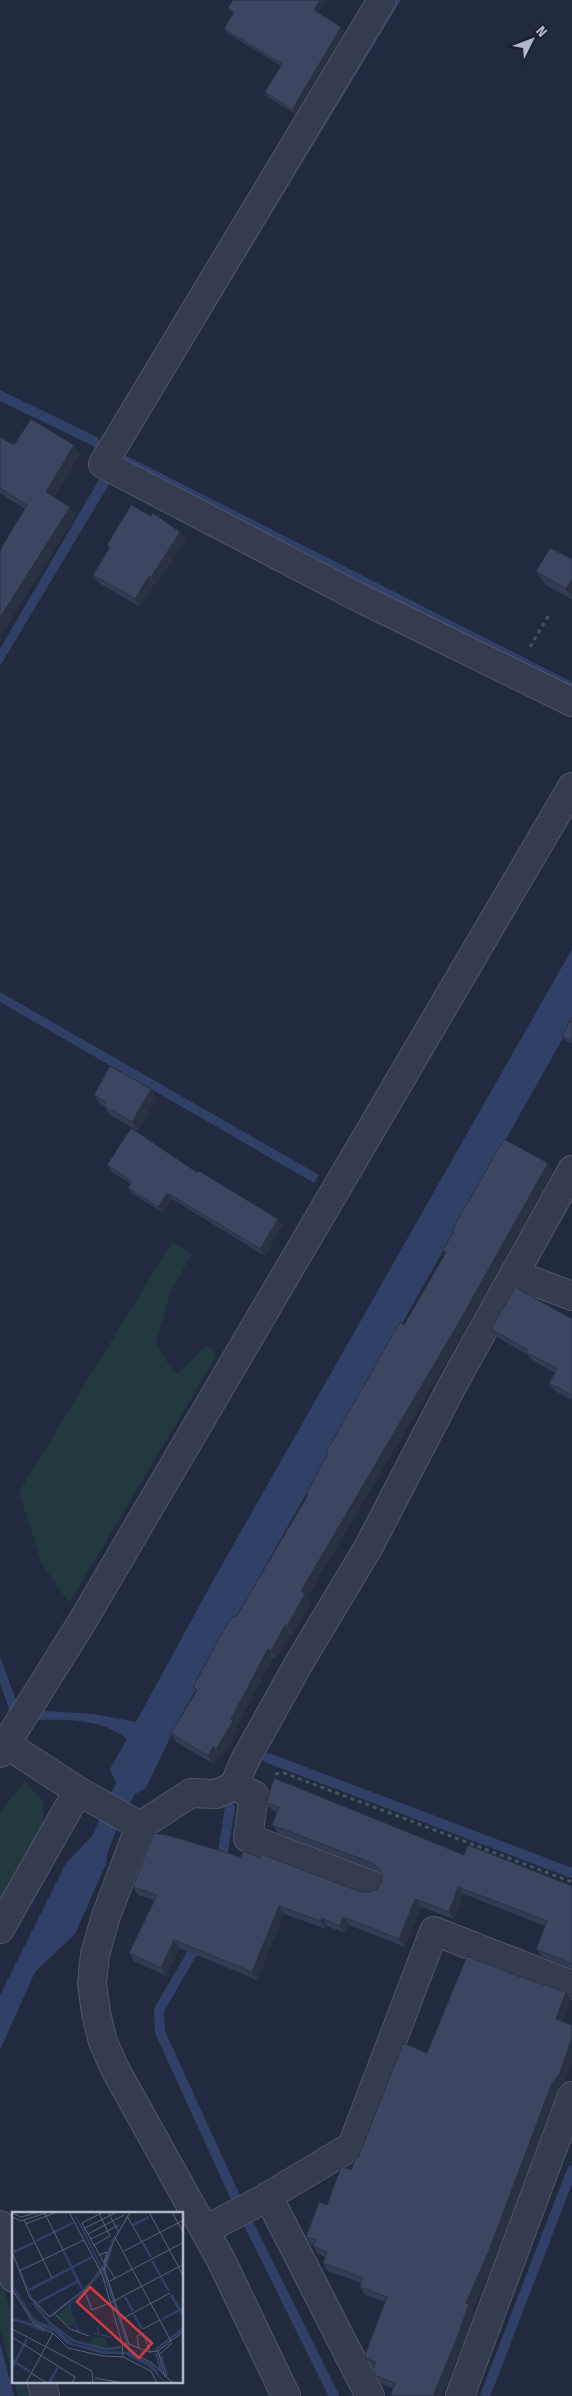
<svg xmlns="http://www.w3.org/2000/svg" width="572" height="2396" font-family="'Fira Sans Condensed',sans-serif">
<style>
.green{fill:#233940}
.water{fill:#314066}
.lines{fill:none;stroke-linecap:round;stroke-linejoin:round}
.stream{stroke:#314066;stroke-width:10}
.minor-casing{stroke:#50576a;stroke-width:30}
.path{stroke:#41565d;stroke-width:3;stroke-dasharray:4 4;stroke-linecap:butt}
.minor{stroke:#353c4f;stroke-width:28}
.wall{fill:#343c53}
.shaded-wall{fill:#2a3143}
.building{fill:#3c4660;stroke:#2a3143}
.inset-river{fill:none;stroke:#314066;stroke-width:2.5}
.inset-road{fill:none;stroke:#5b6277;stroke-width:1}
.view{fill:#d03d40;fill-opacity:0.15;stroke:#d03d40;stroke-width:2.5}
.inset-edge{fill:none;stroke:#b1b7ca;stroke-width:2.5}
</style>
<rect width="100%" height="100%" fill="#212a3f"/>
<g class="green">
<polygon points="172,1242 192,1254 171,1291 156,1342 167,1362 177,1373 186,1367 203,1348 210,1347 217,1355 69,1603 42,1564 19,1492"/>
<polygon points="25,1781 44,1803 43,1826 0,1905 0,1812"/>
<polygon points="0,2273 14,2326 14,2381 0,2329"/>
<polygon points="14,2382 28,2382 32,2396 18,2396"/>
</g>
<g class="water">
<polygon points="389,0 401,0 125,455 572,682 572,694 120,466 0,666 0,649 108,464 100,457 93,446 0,401 0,390 97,437 105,450"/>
<path d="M572,949V1022L178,1721L146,1788L135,1794L116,1831L107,1854L106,1864L75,1934L35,1972L0,2050V1995L66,1863L92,1836L116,1783L110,1769L127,1739C95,1714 52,1721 13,1720L0,1683V1656L19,1709L93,1714L136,1722L214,1579Z"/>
<polygon points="0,992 319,1175 314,1183 0,1002"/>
<polygon points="0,2342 14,2396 0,2396"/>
</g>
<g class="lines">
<g class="stream">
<polyline points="268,1758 572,1873"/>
<polyline points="221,1865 230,1807"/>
<polyline points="198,1943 159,2010 160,2032 233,2192 334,2396"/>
<polyline points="485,2396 572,2170"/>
</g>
<g class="minor-casing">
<g id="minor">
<polyline points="382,0 103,464 356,596 572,702"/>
<polyline points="514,1274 572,1296"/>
<polyline points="6,1744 78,1791 140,1826"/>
<polyline points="0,1753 82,1622 572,787"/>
<polyline points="234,1786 254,1795 248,1838 372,1885"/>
<polyline points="0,1929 78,1791"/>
<polyline points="268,2196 370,2396"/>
<polyline points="0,2225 14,2278"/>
<polyline points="205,2230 262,2200 352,2146 434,1931 572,1985"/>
<polyline points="42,2382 45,2396"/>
<polyline points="286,2396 221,2260 115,2069 103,2042 96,2013 92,1983 95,1954 106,1916 140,1826 191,1793 216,1794 234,1786 244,1762 299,1663 368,1548 451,1388 572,1170"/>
<polyline points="460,2396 572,2096"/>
</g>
</g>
<g class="path">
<polyline points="530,647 550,613"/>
<polyline points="275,1774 284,1773 572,1882"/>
</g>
<use href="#minor" class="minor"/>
</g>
<g class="wall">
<polygon points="325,0 318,13 345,32 295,114 268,97 265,92 281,66 227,33 224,29 233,14 228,8"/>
<polygon points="0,437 14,445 74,445 80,454 54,497 70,507 76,516 25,509 0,493"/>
<polygon points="180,532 186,540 156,585 154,584 140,607 99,583 93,575 109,548 107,545"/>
<polygon points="572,559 572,600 546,585 536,571"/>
<polygon points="572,1017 572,1044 565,1040 562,1036"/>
<polygon points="94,1095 157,1098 138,1131 110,1115 104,1106 100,1104"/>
<polygon points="548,1163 553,1171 468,1325 307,1597 311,1602 293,1634 291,1633 276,1659 273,1657 237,1727 239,1729 221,1757 219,1755 214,1764 176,1742 171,1733 196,1692 193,1687 236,1617 307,1496 306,1494 328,1454 326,1452 404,1325 446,1254 443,1250 454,1232 452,1230"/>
<polygon points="107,1165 198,1173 278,1219 283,1225 265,1256 172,1199 163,1213 133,1194 128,1188 131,1184 112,1172"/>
<polygon points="572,1319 572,1400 555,1391 549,1383 555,1373 532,1360 528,1355 497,1337 491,1329"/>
<polygon points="266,1803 464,1855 572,1886 572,1969 542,1956 536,1949 545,1926 464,1894 454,1919 421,1907 405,1947 349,1925 345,1933 327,1926 326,1929 284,1914 257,1980 179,1948 166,1976 134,1961 129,1953 154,1900 138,1895 133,1887 241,1857 260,1858 361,1892 369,1892 377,1889 381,1882 382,1875 381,1873 378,1871 278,1833 272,1825 277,1812 272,1810"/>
<polygon points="571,2000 563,2022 572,2025 572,2061 564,2083 557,2091 494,2260 473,2309 475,2312 462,2346 441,2396 390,2396 393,2388 381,2384 376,2376 374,2368 373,2367 367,2359 385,2302 365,2295 360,2287 361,2283 328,2271 323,2263 325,2257 318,2254 313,2246 313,2245 311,2245 306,2237 327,2205 351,2170 358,2158 427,2053"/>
</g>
<g class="shaded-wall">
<polygon points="320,0 325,0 317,15 314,10"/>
<polygon points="341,27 345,32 295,114 292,110"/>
<polygon points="74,445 80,454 52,500 46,492"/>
<polygon points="70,507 76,516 0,637 0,618"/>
<polygon points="180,532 186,540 156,585 151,577"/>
<polygon points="149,576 154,584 140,607 135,599"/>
<polygon points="572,579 572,597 566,589"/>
<polygon points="151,1089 157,1098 138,1131 132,1122"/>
<polygon points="548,1163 553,1171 468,1325 307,1597 311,1602 293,1634 287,1626 301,1591"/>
<polygon points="167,1193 172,1199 163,1213 158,1207"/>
<polygon points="278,1219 283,1225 265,1256 260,1249"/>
<polygon points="285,1625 291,1633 276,1659 271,1651"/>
<polygon points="268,1649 273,1657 237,1727 239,1729 221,1757 216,1749"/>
<polygon points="213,1747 219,1755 214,1764 208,1756"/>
<polygon points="458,1887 464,1894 454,1919 449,1912"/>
<polygon points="415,1899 421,1907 405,1947 399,1939"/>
<polygon points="279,1906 284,1914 257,1980 252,1972"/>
<polygon points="343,1917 349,1925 345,1933 340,1926"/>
<polygon points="322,1918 327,1926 326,1929 321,1921"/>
<polygon points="174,1940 179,1948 166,1976 161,1968"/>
<polygon points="566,1992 571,2000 561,2027 556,2019"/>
<polygon points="572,2038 572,2061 564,2083 557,2091 494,2260 473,2309 475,2312 462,2346 441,2396 433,2396 466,2303 552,2083"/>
</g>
<g class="building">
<polygon points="233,0 320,0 314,10 341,27 292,110 265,92 282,64 224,29 234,12 228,8"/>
<polygon points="31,419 74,445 46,492 70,507 0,618 0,550 27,505 0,488 0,437 14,445"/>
<polygon points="131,505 151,516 153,513 180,532 151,577 149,576 135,599 93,575 110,547 107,545"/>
<polygon points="550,548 572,559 572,579 566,589 536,571"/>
<polygon points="572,1017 572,1041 562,1036"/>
<polygon points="110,1066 151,1089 132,1122 104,1106 106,1102 94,1095"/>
<polygon points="131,1128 198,1173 199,1171 278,1219 260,1249 167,1193 158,1207 128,1188 132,1182 107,1165"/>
<polygon points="504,1139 548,1163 462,1317 301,1591 305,1594 287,1626 285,1625 271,1651 268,1649 231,1719 233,1721 216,1749 213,1747 208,1756 171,1733 197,1690 193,1687 222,1633 233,1616 236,1617 308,1495 306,1494 328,1453 326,1452 400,1322 404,1325 446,1252 443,1250 454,1231 452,1230"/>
<polygon points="515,1287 572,1319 572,1395 549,1383 557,1369 526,1352 528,1350 491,1329"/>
<polygon points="274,1778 464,1855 468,1845 572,1886 572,1964 536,1949 547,1921 458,1887 449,1912 415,1899 399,1939 343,1917 340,1926 322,1918 321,1921 279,1906 252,1972 174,1940 161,1968 129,1953 157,1895 133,1887 153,1833 167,1835 241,1857 243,1851 260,1858 261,1854 361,1892 369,1892 377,1889 381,1882 382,1875 379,1868 372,1863 272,1825 279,1807 266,1803"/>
<polygon points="467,1956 518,1976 566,1992 556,2019 572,2025 572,2038 559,2075 552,2083 488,2253 466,2303 469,2304 457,2338 433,2396 390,2396 395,2383 376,2376 373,2370 376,2362 367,2359 365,2355 387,2297 360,2287 363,2278 323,2263 327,2252 313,2246 316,2240 306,2237 319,2202 327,2205 341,2167 351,2170 356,2157 358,2158 403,2043 427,2053"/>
</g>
<g transform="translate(12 2212)">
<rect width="171" height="171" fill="#212a3f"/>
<path d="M6,80L22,106L35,112L37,109L59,128L93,137L78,132L80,125H93L96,135L111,137L95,139L60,130L45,117L22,107ZM57,93L63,112L56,114L45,103Z" fill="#233940"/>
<path d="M61,0L70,14L90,55L99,29L111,8L100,29L92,58L104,26L119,0H120L103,28L93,60L117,133L118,140L141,153L153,171L136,154L113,142H92L55,132L43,120L23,112L4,81L0,71L22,107L44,117L60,131L92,139L117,140L113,127L110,130L94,123L65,119L57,93L91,60L90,57L53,94L37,105L19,86L9,60L0,36L20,85L37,104L70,78L89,56ZM91,61L113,127L110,129L88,123L86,115L103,110L85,115L80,98L97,91L80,97L74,78ZM74,79L79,98L61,105L58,93ZM80,98L87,123L66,118L61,105Z" fill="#314066" fill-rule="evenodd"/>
<path class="inset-river" d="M121,13L137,5M24,29L61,11M131,31L139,45M51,38L70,77M2,40L21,31M140,49L148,63M149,65L157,79M17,78L80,45M159,83L172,105M113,85L121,99M21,91L40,113L62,129L93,137L109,135M25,91L66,69M122,103L130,117M0,107L21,113M150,107L172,96M14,111L33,119M143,138L172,116M144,141L149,159M149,144L155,164M0,148L18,160M0,156L15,127M37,171L46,155"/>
<path class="inset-road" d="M57,0L90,62L110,131L111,145M91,0L70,11L92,51M96,0L106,19M137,0L172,65M160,0L172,22M0,1L9,5L28,0M33,2L51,38M115,4L130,30M0,5L9,9L37,0M12,8L40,66M13,12L45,0M73,16L105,0M76,22L112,3M103,25L159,129M79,27L107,13M82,33L98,24L87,1M112,39L172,8M0,40L18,86L38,105L72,78L92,56L102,28L118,0M87,43L95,40L92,51M94,52L103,66M92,56L117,132L137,140L146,139L153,165M7,59L72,28M98,69L172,30M0,77L22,112L42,122L56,136L91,144L111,145L139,159L145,171M72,78L80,98L98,91M98,91L172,52M43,102L58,117L77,124M110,107L158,81M0,117L80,159L81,171M131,117L148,108M0,125L63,165L60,171M113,130L117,139L140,151L161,171M127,137L125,124L131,121L138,140M146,139L172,119M147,143L160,131M19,161L35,171M83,166L112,171M14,171L41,121"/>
<path class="view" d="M78,75L140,131L127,146L65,90Z"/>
<rect width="171" height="171" class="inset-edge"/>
</g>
<g transform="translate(532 40) rotate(48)" stroke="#1a2134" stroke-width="4" paint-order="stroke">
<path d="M0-4L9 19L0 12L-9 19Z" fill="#b1b7ca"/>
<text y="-8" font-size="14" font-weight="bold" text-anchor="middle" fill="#b1b7ca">N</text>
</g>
</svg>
